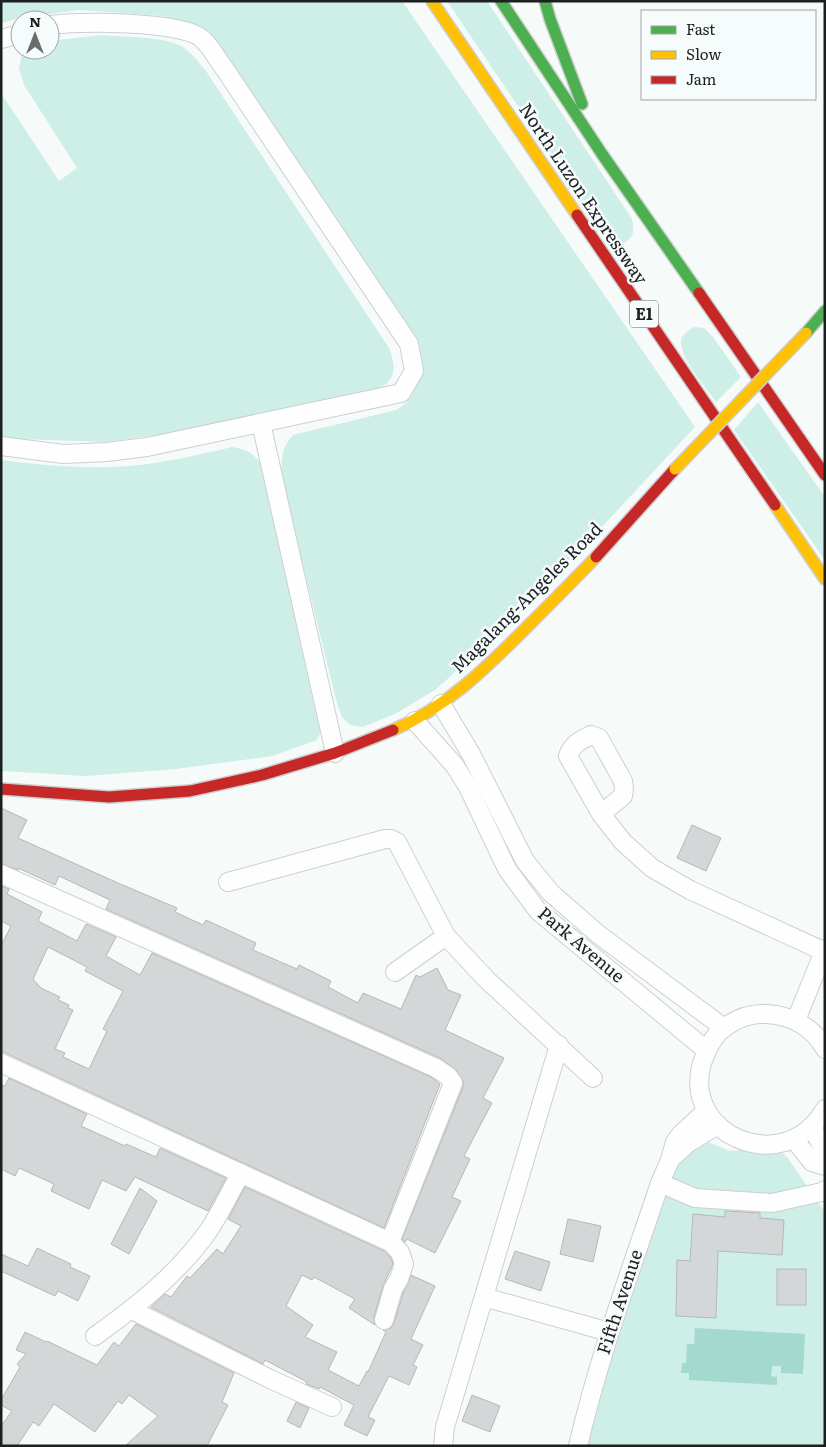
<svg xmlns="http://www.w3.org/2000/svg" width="826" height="1447" font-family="Literata,serif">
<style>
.green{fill:#ceeee8}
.water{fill:#a3d9cf}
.building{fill:#d4d7d7;stroke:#b5b8b7;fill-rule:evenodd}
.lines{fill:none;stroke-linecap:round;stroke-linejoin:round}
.street-casing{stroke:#cccfce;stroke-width:20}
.fast-casing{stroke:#cccfce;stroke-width:14}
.slow-casing{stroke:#cccfce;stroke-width:14}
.jam-casing{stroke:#cccfce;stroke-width:14}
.street{stroke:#fefefe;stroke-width:18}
.fast{stroke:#4caf50;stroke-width:11}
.slow{stroke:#ffc107;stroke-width:11}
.jam{stroke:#c62828;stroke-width:11}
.slow-bridge-casing{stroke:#cccfce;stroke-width:14;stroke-linecap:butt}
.slow-bridge{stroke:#ffc107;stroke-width:11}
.labels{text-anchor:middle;stroke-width:5;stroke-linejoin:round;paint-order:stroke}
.shield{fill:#f5fcfb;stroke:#5e6261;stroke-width:1}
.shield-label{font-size:16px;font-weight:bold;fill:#1d201f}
.street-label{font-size:18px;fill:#1d201f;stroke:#f5fcfb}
</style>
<rect width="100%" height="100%" fill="#f6fbfa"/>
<g class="green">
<path d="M1,1H402L695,427L601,528L507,626L435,690L395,714L363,727L350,725L342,717L336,700L286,496C282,473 276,453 293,435L396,410C414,399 415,390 419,371L199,29L186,22L163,16L79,10L20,18L1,23Z"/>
<path d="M447,1H487L632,219C634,231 635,236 624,243L612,241L604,234Z"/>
<path d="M101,35C122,37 163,36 181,46C192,52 198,62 206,71L389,348C397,370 396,379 376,391L207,428L106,442L20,439L1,436V93L59,181L77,168L24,85L19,68L22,54L27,50H50V41Z"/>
<path d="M694,327L704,328L713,337L741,377L716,402C707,388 680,359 681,341C682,334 688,331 694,327Z"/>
<polygon points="758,402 825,497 825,560 734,430"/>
<path d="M232,447C251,450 256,456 266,471L300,642L318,723L320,733L317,740L272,756L176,769L85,776L1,771V460C38,465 75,468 112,467C152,466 193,456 232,447Z"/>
<polygon points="700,1139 730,1151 774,1146 787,1157 825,1212 825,1446 582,1446 675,1161"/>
</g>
<polygon class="water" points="695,1328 805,1334 803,1374 781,1373 781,1366 772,1366 771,1376 777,1377 777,1385 689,1380 689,1373 681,1373 682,1363 686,1363 687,1344 694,1344"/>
<g class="building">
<polygon points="1,808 27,820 18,838 118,883 177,908 175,912 203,925 206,920 256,943 253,950 297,969 299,965 331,981 328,987 358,1003 363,993 401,1009 416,975 420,977 437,968 448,990 461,995 445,1030 504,1058 483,1098 492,1103 464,1156 470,1159 452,1197 461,1201 435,1253 407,1239 405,1242 402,1239 463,1087 463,1081 456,1070 440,1058 106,909 110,900 59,876 55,885 18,868 18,870 1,864"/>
<polygon points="692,825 721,838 706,871 677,858"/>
<path d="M1,886L9,889L7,894L42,912L38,921L77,941L86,924L116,937L106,956L140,975L152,953L431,1077L440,1084L384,1228L1,1051V946L11,926L1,921ZM48,947L87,967L85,971L123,991L103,1029L107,1031L89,1069L63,1057L65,1053L55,1049L73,1010L68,1008L69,1005L58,1000L60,997L41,988L33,979Z"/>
<polygon points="9,1078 87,1114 81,1126 125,1146 126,1144 156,1157 160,1148 226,1178 208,1211 135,1177 126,1191 102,1180 89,1209 51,1191 54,1184 19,1168 15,1176 1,1169 1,1085 5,1086"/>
<polygon points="245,1187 384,1251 391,1258 393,1264 383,1286 374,1317 375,1325 349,1308 355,1299 314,1277 312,1280 302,1275 286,1306 313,1325 305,1337 337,1352 328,1370 359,1386 367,1371 368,1372 386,1332 383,1330 391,1328 394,1323 403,1293 411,1275 435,1286 411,1339 423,1345 413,1365 417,1367 409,1385 389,1376 368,1417 375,1420 367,1436 344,1425 354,1405 320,1387 319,1389 306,1384 307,1382 265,1360 263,1364 151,1307 165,1294 171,1297 187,1276 190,1278 217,1249 223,1254 241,1226 228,1219"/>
<polygon points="140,1188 157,1201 129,1254 111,1244"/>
<polygon points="725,1211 760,1213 760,1218 784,1220 782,1255 718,1251 716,1318 676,1316 677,1260 690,1261 693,1214 725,1217"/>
<polygon points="568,1219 601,1226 593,1262 560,1254"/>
<polygon points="37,1248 71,1264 70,1267 90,1276 78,1301 58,1291 55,1296 1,1271 1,1254 28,1266"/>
<polygon points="515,1251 550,1262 541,1291 505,1279"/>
<rect x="777" y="1269" width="29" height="36"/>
<polygon points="136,1324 234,1373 222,1402 228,1405 207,1446 125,1446 158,1416 129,1395 122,1404 118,1401 95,1432 54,1404 39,1426 33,1422 17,1446 1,1446 1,1426 12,1411 1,1405 1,1400 20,1367 17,1364 26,1354 16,1350 25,1332 46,1342 47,1341 97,1365 114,1342 119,1346"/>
<polygon points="472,1395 500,1406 490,1432 462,1421"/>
<polygon points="296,1402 309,1408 300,1428 287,1421"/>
</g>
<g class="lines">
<g class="street-casing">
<g id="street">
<polyline points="1,39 20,34"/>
<polyline points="261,423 335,753"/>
<path d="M1,446L63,454L107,452L147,447L401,393L414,371L409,344L224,68C218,60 209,44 201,38C181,21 77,21 50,25"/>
<polyline points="441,704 471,754 525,861 551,893 598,934 724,1028"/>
<polyline points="415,721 455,766 468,787 507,869 538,911 706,1050"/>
<path d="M601,814L623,796L624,789L623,781L599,738L591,735C581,740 572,744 568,756L601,814L623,842L652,868L690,890L823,951"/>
<polyline points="1,874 436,1068 448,1076 453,1083 390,1242"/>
<polyline points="228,882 385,839 391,839 397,842 446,936 486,979 593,1078"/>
<polyline points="395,972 446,936"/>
<polyline points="796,1020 825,949"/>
<path d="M825,1049C813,1027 791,1015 766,1014C748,1013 731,1021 718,1033C710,1042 706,1052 702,1063C681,1136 785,1179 825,1109"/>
<polyline points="1,1063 390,1242 400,1252 404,1264 399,1279 393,1289 384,1320"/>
<polyline points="812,1127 825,1152"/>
<polyline points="794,1139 812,1162 825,1166"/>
<polyline points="674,1156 688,1143 718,1125"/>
<polyline points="660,1183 695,1198 772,1203 822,1192 825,1190"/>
<polyline points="484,1297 609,1332"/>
<polyline points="132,1310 270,1379 332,1407"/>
<path d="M95,1336C137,1306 179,1273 209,1230C221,1212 230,1192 241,1173"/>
<polyline points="443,1446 445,1427 559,1045"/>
<path d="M578,1446C599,1356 631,1270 660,1183L670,1160L675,1142L681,1134L706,1111"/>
</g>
</g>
<g class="fast-casing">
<g id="fast">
<polyline points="501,1 602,154 699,293"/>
<polyline points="545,1 550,19 582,104"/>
<polyline points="806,333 825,311"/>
</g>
</g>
<g class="slow-casing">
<g id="slow">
<polyline points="432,1 577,215"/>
<polyline points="775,505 825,579"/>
<path d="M393,730C446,708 486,668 526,628C549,605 573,581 596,557"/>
</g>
</g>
<g class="jam-casing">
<g id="jam">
<polyline points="577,215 775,505"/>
<polyline points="699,293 825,475"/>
<polyline points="596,557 675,469"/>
<polyline points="1,789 109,797 190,791 262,775 335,753 393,730"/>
</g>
</g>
<use href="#street" class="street"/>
<use href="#fast" class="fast"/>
<use href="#slow" class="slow"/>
<use href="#jam" class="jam"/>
<g class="slow-bridge-casing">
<polyline id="slow-bridge" points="675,469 806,333"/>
</g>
<use href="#slow-bridge" class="slow-bridge"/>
</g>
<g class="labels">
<rect class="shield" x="630" y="300.5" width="28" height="27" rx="4"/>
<g class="shield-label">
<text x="644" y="320">E1</text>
</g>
<g class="street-label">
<text transform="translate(583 194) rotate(56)" y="6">North Luzon Expressway</text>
<text transform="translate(527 598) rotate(-45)" y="6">Magalang-Angeles Road</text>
<text transform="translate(581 945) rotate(40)" y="6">Park Avenue</text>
<text transform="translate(620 1302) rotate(-72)" y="6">Fifth Avenue</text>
</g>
</g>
<rect width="826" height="1447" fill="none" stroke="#1d201f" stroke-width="5"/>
<rect x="641" y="10" width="175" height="90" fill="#f5fcfb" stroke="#9fa4a3"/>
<rect x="651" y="26" width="25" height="8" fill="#4caf50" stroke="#9fa4a3"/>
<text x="686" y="35" font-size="15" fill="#1d201f">Fast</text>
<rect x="651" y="51" width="25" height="8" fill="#ffc107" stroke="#9fa4a3"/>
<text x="686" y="60" font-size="15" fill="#1d201f">Slow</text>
<rect x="651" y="76" width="25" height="8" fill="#c62828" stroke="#9fa4a3"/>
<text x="686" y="85" font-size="15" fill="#1d201f">Jam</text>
<g transform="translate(35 35)"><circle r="24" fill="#f5fcfb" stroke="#9fa4a3"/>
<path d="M0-4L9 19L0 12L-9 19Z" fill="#696d6c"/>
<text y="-8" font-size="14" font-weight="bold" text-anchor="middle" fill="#1d201f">N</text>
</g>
</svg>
